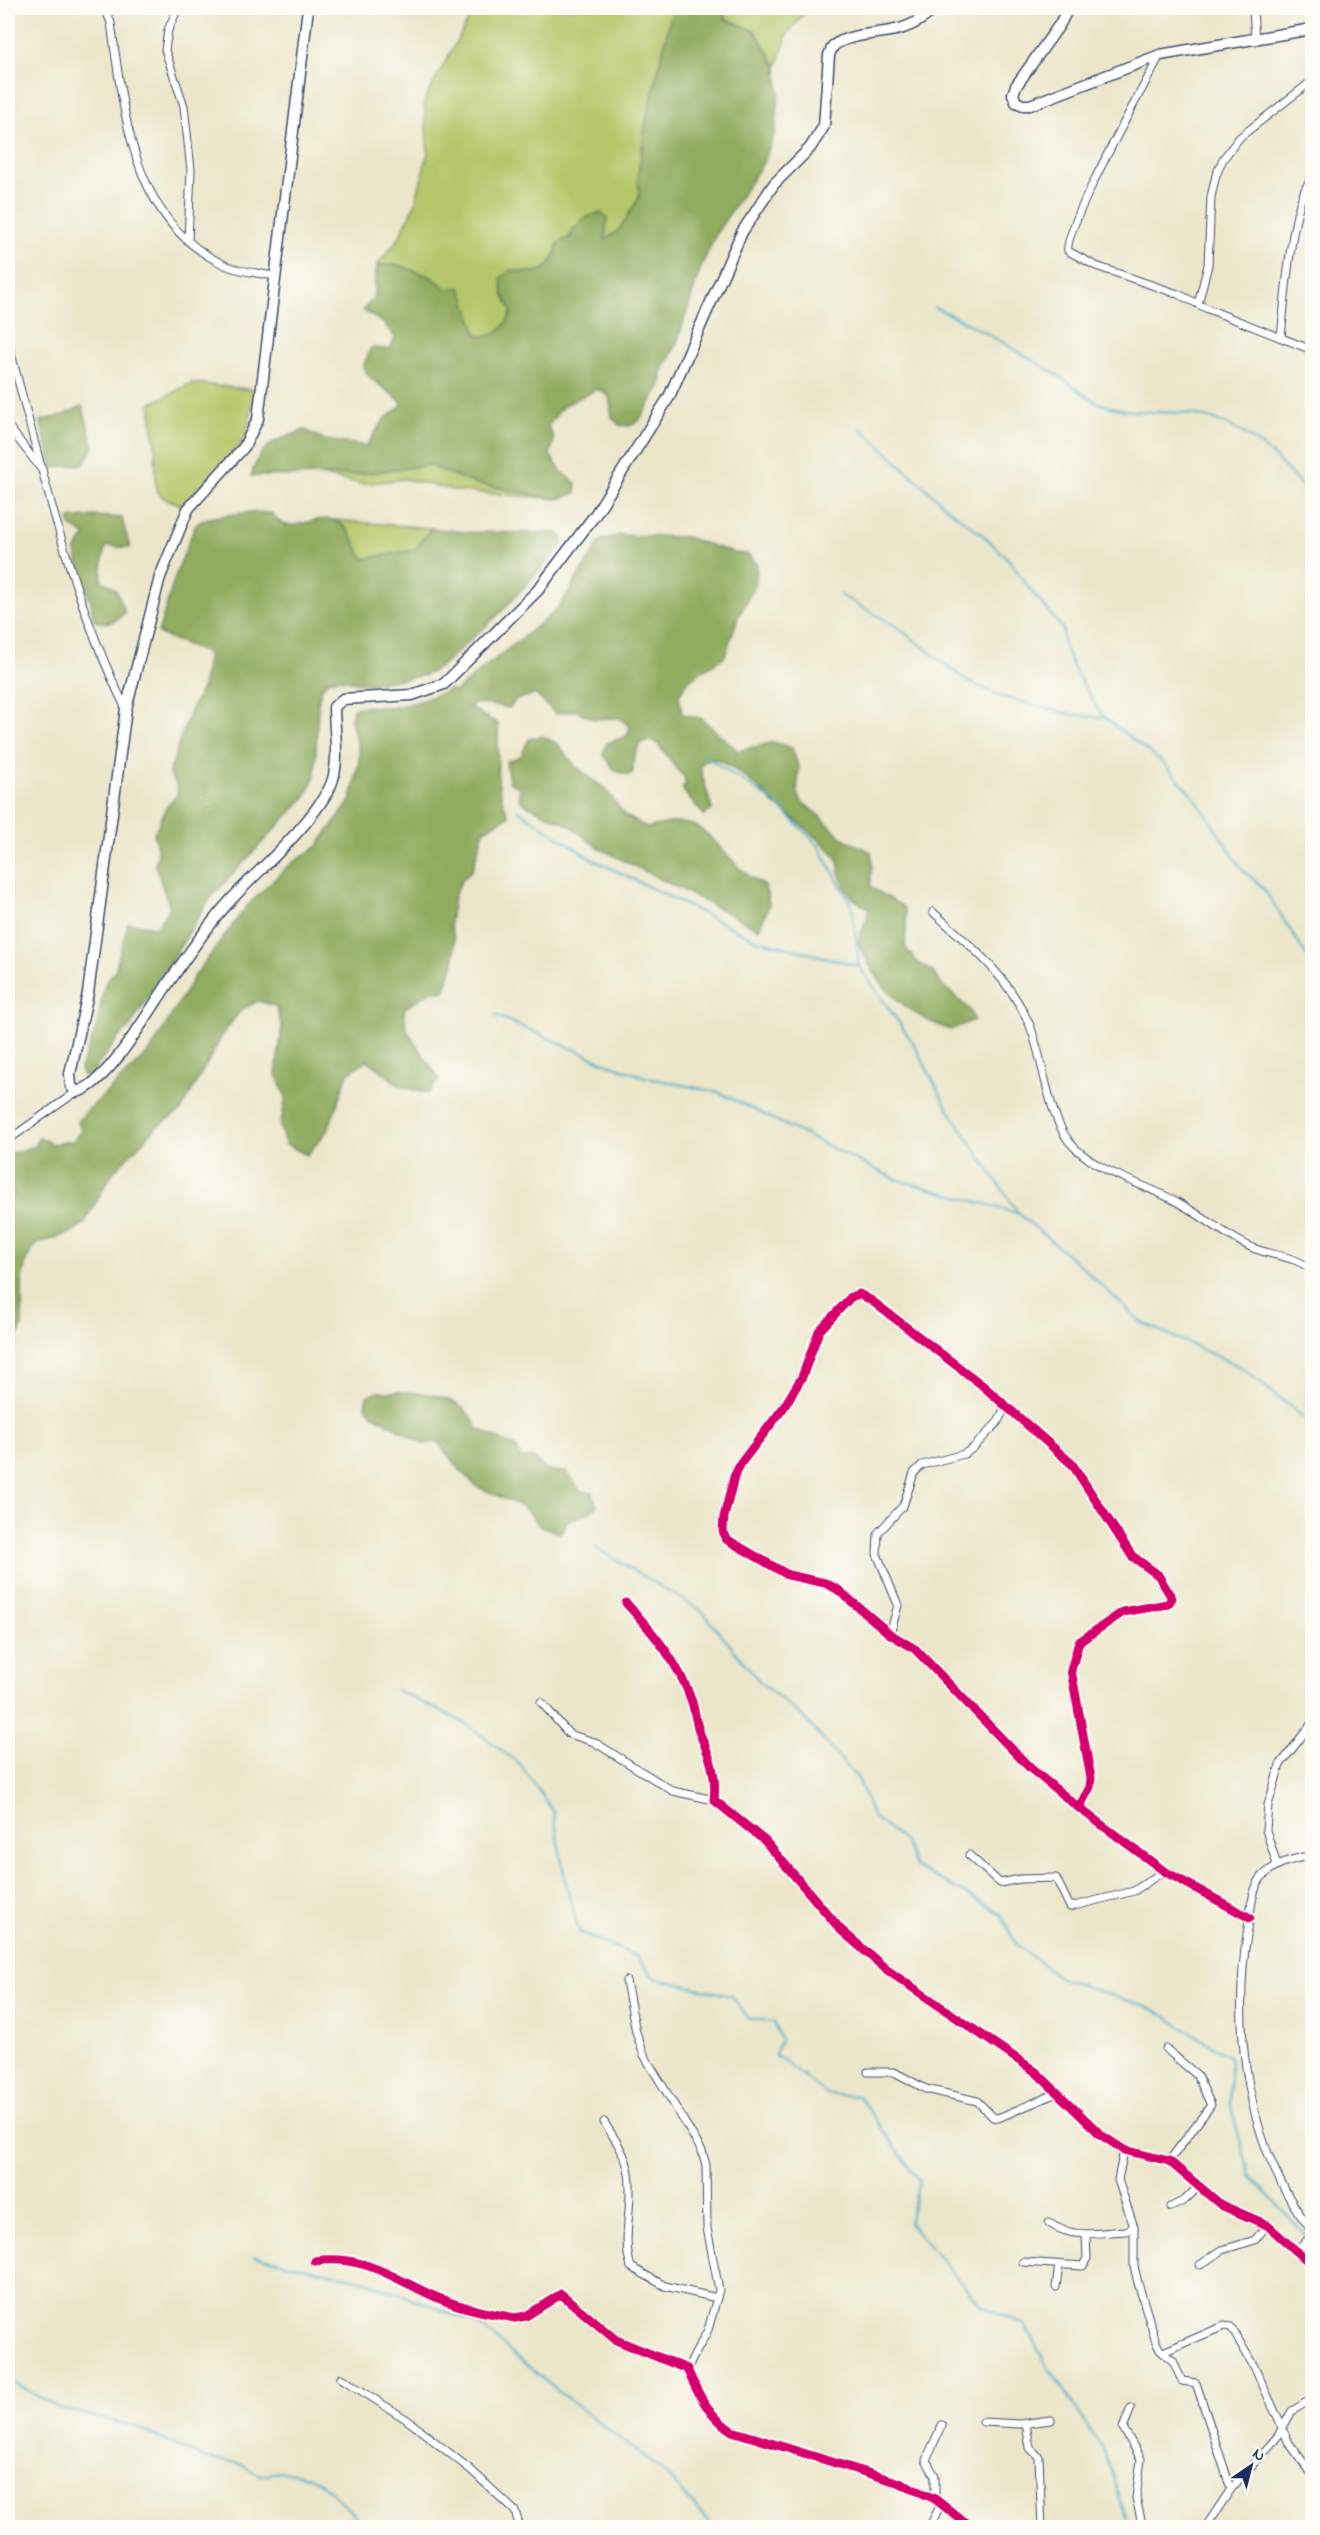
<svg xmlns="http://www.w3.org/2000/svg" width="1320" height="2535" font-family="'Indie Flower',sans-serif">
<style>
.green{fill:#b5c76a;stroke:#687b64;stroke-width:1.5}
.forest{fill:#90ac5e;stroke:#566e5e;stroke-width:1.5}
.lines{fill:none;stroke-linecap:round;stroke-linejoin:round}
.stream{stroke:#4badcb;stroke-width:2}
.street-casing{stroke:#3a4a6e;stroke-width:9}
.secondary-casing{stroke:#3a4a6e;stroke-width:13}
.street{stroke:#fff;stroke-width:7}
.secondary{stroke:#fff;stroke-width:10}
.cycleway-casing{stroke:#fdfcf7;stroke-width:13}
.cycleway{stroke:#d6006c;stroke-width:9}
</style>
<rect width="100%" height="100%" fill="#fdfcf7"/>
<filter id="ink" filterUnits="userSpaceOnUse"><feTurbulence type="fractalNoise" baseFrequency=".0167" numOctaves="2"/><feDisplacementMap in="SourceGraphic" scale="12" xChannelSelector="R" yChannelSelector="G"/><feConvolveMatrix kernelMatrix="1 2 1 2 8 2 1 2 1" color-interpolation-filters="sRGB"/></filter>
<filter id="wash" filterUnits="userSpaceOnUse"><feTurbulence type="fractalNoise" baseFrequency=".008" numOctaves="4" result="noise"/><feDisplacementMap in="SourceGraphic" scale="24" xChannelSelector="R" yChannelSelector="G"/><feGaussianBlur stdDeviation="1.35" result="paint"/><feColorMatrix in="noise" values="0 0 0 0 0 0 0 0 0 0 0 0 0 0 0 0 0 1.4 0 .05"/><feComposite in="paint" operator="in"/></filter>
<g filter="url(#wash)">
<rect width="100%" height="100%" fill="#ebe6c9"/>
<g class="green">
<path d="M475,8H673L641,152L639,198L619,230L604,240L603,232L574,228L569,238L558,244C552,273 538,276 511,270L503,294L512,311C505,328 496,340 477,335L461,288L446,289L433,278L399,265H377L399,238L415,204L428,153L424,101Z"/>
<polygon points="723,8 808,8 788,33 777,67 755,31 725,18"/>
<polygon points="192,383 256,390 246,436 239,447 182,505 164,498 156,490 155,444 150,404"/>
<polygon points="429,465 473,483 558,499 458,491 405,479 361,484 319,475 353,475"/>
<polygon points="332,520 431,528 415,550 363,559 347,529"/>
</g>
<g class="forest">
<path d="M673,8H723L725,19L755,31L777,67L779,95L775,132L765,160L717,232L701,267L676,346L662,372L661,385L639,421L630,426L619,425L612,417L609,396L597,389L563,406L548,426L554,439L550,455L561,471L576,483V493L558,499L473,483L429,465L353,475L251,476C261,442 275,441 305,430L325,440L366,446L384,420L403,404C391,390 370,383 363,367L371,348L390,349L395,338L385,324L363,310L373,299L377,265H399L433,278L446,289L461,288L477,335C495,340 505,328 512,312L503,294L501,278L511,270C538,276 552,273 558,243L569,238C577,223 585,215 602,213L607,218L605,240L619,230L639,198L638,174L646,121Z"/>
<polygon points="82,406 94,447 83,464 53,468 40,421 64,415"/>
<path d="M251,512L271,513C274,516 278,521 281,523C298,533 327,505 347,530C354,538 358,550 364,559L415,550L431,528L464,532L556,533L562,537L563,545L498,615L439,668L425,675L385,682L366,684L338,678L327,681L321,690L318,702L315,775L306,796L211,897L129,1028L118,1038L89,1077L82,1075L80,1069L96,1029L105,983L115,971L128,923L156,927L170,908L155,865L158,851L154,834L167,806L178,794L176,784L169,774L189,713L202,688L208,655C196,646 173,641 158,633L176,574L196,524L208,518Z"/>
<path d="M94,516L122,518L130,548L108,546L104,551L101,581C122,589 116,594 125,612C117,622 107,625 94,621L91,602L81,577L76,550L86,535L70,526L69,519Z"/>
<path d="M620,535L686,537L734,553L747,554L757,564L756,584L738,617L725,656L689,680L679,694L682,714L702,719L738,751L774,742L792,748L799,768L797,792L802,803C812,808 829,825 838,834C846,842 861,846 871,852C874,865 870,874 871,887C910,913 908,897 905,947L917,962L933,972L941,984L970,1010L974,1020L950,1030C903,1012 879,989 858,943C861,930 868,920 869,908C854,902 844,890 840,874C839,870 839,864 838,860C833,849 783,809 771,802C767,792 725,760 714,759C711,759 708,760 704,761L700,767L712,810L704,815C698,806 686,798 682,787L686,785L684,776C669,764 668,750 652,740L640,743L633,760V772L629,775L615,771L603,754L607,743L627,736L630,727L620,718L594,719L575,710L556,714L535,694L515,700L510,708L477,703L469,707L498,724C500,763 491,778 509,816L484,830L472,870L462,880L454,896L450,923L454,939V963L444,991H431L404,1009L406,1029L439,1079L429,1093C389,1088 395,1077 367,1060L348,1073L328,1130L307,1155L285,1144L280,1127L286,1097L276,1075L282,1027L276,1006L258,1001L241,1010L224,1032L181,1111L159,1125L113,1172L84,1224L70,1233L36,1244L27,1258L22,1278V1325L14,1348L8,1352V1202L14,1194L8,1179V1154L36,1146L38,1137L52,1144L73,1141L81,1131L78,1120L151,1050L194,977L246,907L288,866L317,847L351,800L360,755L351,720L353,709C364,704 379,708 391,707C413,705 431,698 450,689L454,692L553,613L563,601L601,540Z"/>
<path d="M542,736L558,744L575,766L604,788L626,816L647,828C705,811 705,837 742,870C748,876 757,881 765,886L769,905L759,929L599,848L569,825L523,803L519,798V787L509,782L506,762L521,756L529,739Z"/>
<path d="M377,1392C414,1391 462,1390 478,1429L517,1448L520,1458H533L548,1471L567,1472L580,1491L592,1492L597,1506L588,1513L567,1521L564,1529L559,1533L539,1525L523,1507L476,1486L457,1467L438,1442L423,1444L374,1415L365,1406L367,1396Z"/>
</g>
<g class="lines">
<g class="stream">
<path d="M934,307C978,327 1018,351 1059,376C1072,384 1086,398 1101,404C1128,414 1154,411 1182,413C1242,419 1275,454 1312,498"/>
<polyline points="861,428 947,508 984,536 1011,562 1028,587 1063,629 1063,642 1073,667 1097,708 1105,718 1162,762 1193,795 1242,869 1264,889 1312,964"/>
<polyline points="840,595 896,626 967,681 1003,697 1074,715 1104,718"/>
<polyline points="702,754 776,803 818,845 852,905 859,966"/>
<polyline points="518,810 590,858 757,940 859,966 914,1044 948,1109 1019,1214 1080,1265 1141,1322 1241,1367 1312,1424"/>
<polyline points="495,1015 608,1064 648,1078 718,1092 895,1179 1017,1213"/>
<polyline points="596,1548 702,1611 760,1682 804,1718 859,1780 872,1816 905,1842 915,1866 1000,1913 1016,1944 1060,1978 1155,2010 1230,2057 1230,2104 1250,2175 1312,2242"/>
<polyline points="396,1690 465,1723 520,1764 553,1811 565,1880 579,1932 636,1956 654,1978 732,1996 748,2018 774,2022 781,2040 775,2054 827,2094 859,2096 919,2181 909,2223 982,2306 1025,2325 1045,2362 1104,2451 1130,2528"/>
<polyline points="254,2256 366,2281 478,2324 560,2393 662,2470 714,2528"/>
<path d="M8,2380L59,2408L133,2426L206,2459L237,2463L260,2475C316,2463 330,2491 366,2528"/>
</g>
</g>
</g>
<g filter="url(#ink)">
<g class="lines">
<g class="street-casing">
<g id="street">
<path d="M105,8L111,23C124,112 131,222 225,265C240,272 259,273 275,276"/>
<polyline points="178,8 168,30 165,50 184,106 191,170 188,241"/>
<polyline points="1253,8 1255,41"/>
<path d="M1160,55C1145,85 1063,229 1068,251L1096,266L1178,294L1208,309L1312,350"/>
<polyline points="1198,304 1208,265 1211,197 1216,175 1223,159 1240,137 1312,81"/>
<path d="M1281,337C1285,304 1291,198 1312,179"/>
<path d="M8,343C42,466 69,594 126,709"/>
<polyline points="8,426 42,470"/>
<path d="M933,912C970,945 1007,975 1028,1021C1044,1055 1047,1123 1075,1148C1105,1176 1144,1183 1179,1203C1204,1217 1227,1237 1253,1248C1273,1256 1296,1256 1312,1270"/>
<polyline points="8,1140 76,1092"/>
<path d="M626,1603C653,1632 679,1663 692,1702C695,1712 696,1723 700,1734C710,1757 717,1774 714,1800L765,1841L841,1930L887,1970L1036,2072L1101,2135L1124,2150L1169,2161L1221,2205L1267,2225L1312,2265"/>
<polyline points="890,1634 898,1605 877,1554 878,1533 903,1506 914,1473 922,1465 964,1454 973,1448 997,1423 1006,1406"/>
<polyline points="541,1702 569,1734 594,1742 673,1791 714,1800"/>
<polyline points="1079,1808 1090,1787 1091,1778 1071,1670 1079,1642 1123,1612 1168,1604 1172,1598 1158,1575 1132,1556 1072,1464 982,1385 872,1301 859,1294 851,1297 819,1331 802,1377 784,1407 741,1463 734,1477 724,1517 723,1531 726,1539 788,1575 825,1583 837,1589 890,1634 915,1649 1030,1768 1079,1808 1164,1871 1250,1918"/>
<polyline points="969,1855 1000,1883 1020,1879 1056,1878 1070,1907 1134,1891 1164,1871"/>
<path d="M1312,1855C1295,1859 1276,1862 1263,1876C1251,1888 1251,1912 1248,1928C1231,2030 1247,2149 1312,2231"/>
<polyline points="1277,1865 1266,1830 1268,1805 1280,1765 1312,1723"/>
<polyline points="626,1981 636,2032 644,2055 702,2151 706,2165 707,2228 719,2290 708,2330 687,2369"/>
<polyline points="1166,2049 1197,2075 1211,2105 1169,2161"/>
<polyline points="868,2072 894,2072 926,2089 977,2101 993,2117 998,2118 1059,2092"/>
<path d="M604,2122C614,2138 626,2154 629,2173C634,2203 621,2238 631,2267L665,2286L717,2298"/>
<polyline points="1124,2150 1118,2180 1134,2227 1134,2266 1138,2283 1156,2342 1160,2350 1173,2361 1182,2381 1196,2383 1231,2489"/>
<polyline points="1171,2207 1185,2200 1200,2185"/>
<path d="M1049,2223C1074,2240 1098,2232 1126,2231L1134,2227"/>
<polyline points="1297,2251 1312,2235"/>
<path d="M315,2261C366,2254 395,2280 438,2298C462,2308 489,2313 515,2318L526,2316L561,2294L616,2340L687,2369C698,2394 708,2415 732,2431L900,2483L935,2499L959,2518L974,2527L1024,2528"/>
<polyline points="1023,2262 1083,2266 1087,2258 1086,2235"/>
<polyline points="1200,2265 1222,2250 1255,2240 1267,2225"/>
<polyline points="1056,2287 1059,2265"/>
<polyline points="1163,2352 1224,2326 1231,2327 1256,2370 1289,2443 1312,2474"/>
<polyline points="341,2378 406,2419 471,2470 515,2511 520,2528"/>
<polyline points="1131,2408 1123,2428 1141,2459 1136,2498 1143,2528"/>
<polyline points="983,2422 1020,2424 1051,2420"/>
<polyline points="1026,2424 1030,2448 1039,2457 1042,2528"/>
<polyline points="935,2499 935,2476 926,2460 942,2425"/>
<polyline points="929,2528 941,2504"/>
<polyline points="1205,2528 1231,2489 1278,2436 1292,2411 1312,2399"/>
</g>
</g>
<g class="secondary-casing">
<g id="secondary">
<path d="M308,8L258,419L244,447L188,509L160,577L126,709L88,993L70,1074L71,1086L76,1092C108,1086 154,1002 174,975C191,950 209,924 229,902C262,866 305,832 329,789C341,767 334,732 334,707L343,699L412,695L444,684L538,590L595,515L669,397L742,232L774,184L810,148L824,126L829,55L833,46C851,32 882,35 903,28C916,24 926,16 936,8"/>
<polyline points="1068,8 1060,24 1016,86 1013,94 1016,102 1023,105 1030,105 1160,55 1312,29"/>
</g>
</g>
<use href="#street" class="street"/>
<use href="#secondary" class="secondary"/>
<g class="cycleway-casing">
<g id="cycleway">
<path d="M626,1603C653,1632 679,1663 692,1702C695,1712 696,1723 700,1734C710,1757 717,1774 714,1800L765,1841L841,1930L887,1970L1036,2072L1101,2135L1124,2150L1169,2161L1221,2205L1267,2225L1312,2265"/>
<polyline points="1079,1808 1090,1787 1091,1778 1071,1670 1079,1642 1123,1612 1168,1604 1172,1598 1158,1575 1132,1556 1072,1464 982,1385 872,1301 859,1294 851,1297 819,1331 802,1377 784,1407 741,1463 734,1477 724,1517 723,1531 726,1539 788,1575 825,1583 837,1589 890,1634 915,1649 1030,1768 1079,1808 1164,1871 1250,1918"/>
<path d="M315,2261C366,2254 395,2280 438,2298C462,2308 489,2313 515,2318L526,2316L561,2294L616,2340L687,2369C698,2394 708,2415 732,2431L900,2483L935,2499L959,2518L974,2527L1024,2528"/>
</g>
</g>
<use href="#cycleway" class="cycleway"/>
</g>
</g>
<rect width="1320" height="2535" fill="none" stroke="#fdfcf7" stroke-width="30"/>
<g transform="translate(1251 2466) rotate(35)" stroke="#fdfcf7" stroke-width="4.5" paint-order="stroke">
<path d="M0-4.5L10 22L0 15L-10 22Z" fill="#1b2f5e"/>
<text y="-9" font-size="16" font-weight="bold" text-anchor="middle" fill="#1b2f5e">N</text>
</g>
</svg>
